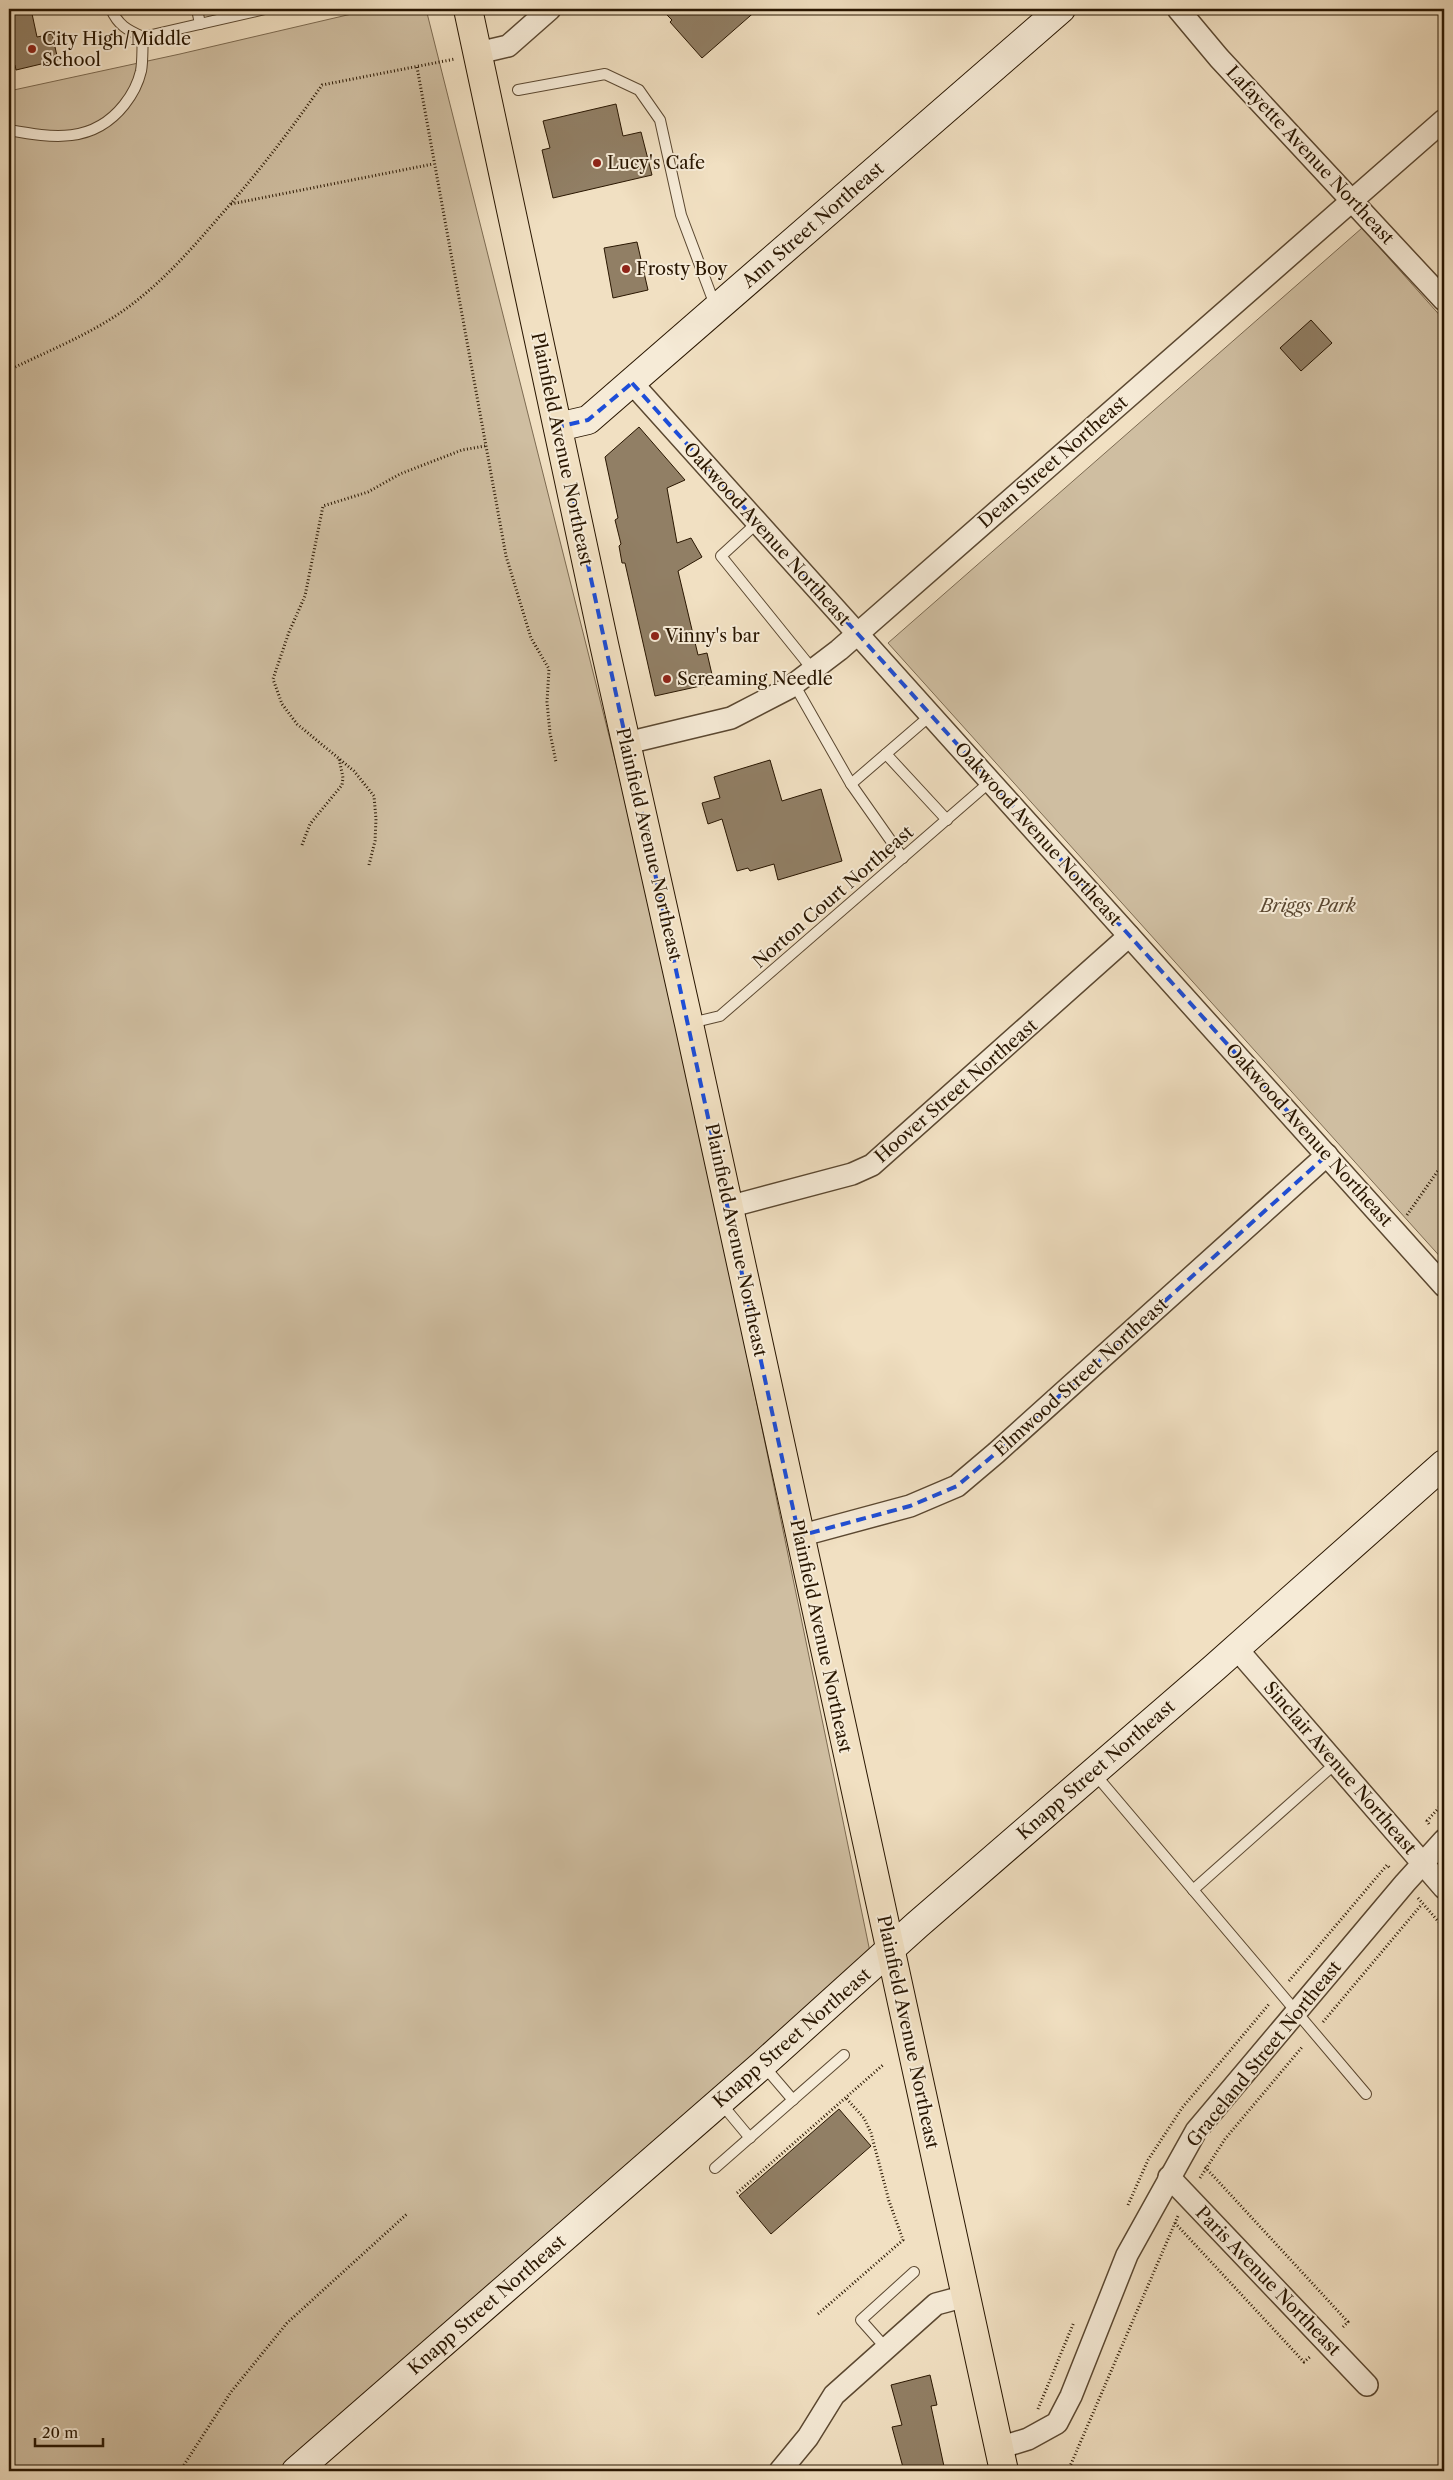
<svg xmlns="http://www.w3.org/2000/svg" width="1453" height="2480" font-family="'Libre Caslon Text',serif">
<style>
.green{fill:#cfbea1;stroke:#7c6a51}
.building{fill:#917f65;stroke:#291601}
.lines{fill:none;stroke-linecap:round;stroke-linejoin:round}
.lane-casing{stroke:#5b4831;stroke-width:12}
.street-casing{stroke:#5b4831;stroke-width:24}
.secondary-casing{stroke:#291601;stroke-width:30}
.primary-casing{stroke:#291601;stroke-width:30}
.path{stroke:#291601;stroke-width:3;stroke-dasharray:1 2.5;stroke-linecap:butt}
.lane{stroke:#f6ebd7;stroke-width:10}
.street{stroke:#f6ebd7;stroke-width:21}
.secondary{stroke:#f6ebd7;stroke-width:28}
.primary{stroke:#f1e0c2;stroke-width:28}
.marked{fill:none;stroke:#1d4ed8;stroke-width:4;stroke-dasharray:10 6;stroke-linejoin:round}
.poi-dot{fill:#8f2418;stroke:#f6ebd7;stroke-width:2}
.labels{text-anchor:middle;stroke-width:4;stroke-linejoin:round;paint-order:stroke}
.poi-label{font-size:18px;fill:#291601;stroke:#f6ebd7;text-anchor:start}
.street-label{font-size:18px;fill:#291601;stroke:#f6ebd7}
.park-label{font-size:18px;font-style:italic;fill:#5b4831;stroke:#f6ebd7}
</style>
<rect width="100%" height="100%" fill="#f1e0c2"/>
<filter id="stains"><feTurbulence type="fractalNoise" baseFrequency=".004" numOctaves="4"/><feColorMatrix values="0 0 0 0 .2 0 0 0 0 .09 0 0 0 0 .02 0 0 0 .5 -.17"/></filter>
<radialGradient id="worn" r=".72"><stop offset=".6" stop-color="#630" stop-opacity="0"/><stop offset="1" stop-color="#630" stop-opacity=".3"/></radialGradient>
<g class="green">
<polygon points="373,9 426,9 665,958 870,1952 278,2471 9,2471 9,91 180,54"/>
<polygon points="1362,228 1444,320 1444,1261 888,643"/>
</g>
<g class="building">
<polygon points="9,9 31,9 37,37 52,34 58,60 16,70 15,65 9,66"/>
<polygon points="661,9 758,9 702,58 670,22 672,20"/>
<polygon points="616,104 623,136 641,132 652,175 553,198 542,150 550,148 543,121"/>
<polygon points="637,242 648,290 613,298 604,248"/>
<polygon points="1311,320 1332,343 1301,371 1280,348"/>
<polygon points="639,427 685,480 667,488 677,543 691,538 702,557 678,571 698,655 707,653 714,683 655,696 625,563 622,563 619,546 621,544 615,520 618,518 605,457"/>
<polygon points="770,760 782,801 821,789 842,861 778,880 774,864 750,871 748,868 737,871 722,819 708,824 702,803 720,798 714,777"/>
<polygon points="839,2109 871,2146 771,2234 739,2196"/>
<polygon points="930,2375 937,2405 931,2406 945,2471 904,2471 892,2427 902,2425 891,2385"/>
</g>
<g class="lines">
<g class="lane-casing">
<g id="lane">
<path d="M111,9C118,25 127,30 143,37L265,9"/>
<polyline points="197,9 200,24"/>
<polyline points="518,90 605,74 639,90 660,120 681,215 716,308"/>
<path d="M9,130C53,138 93,144 124,105C132,95 138,84 141,71C143,60 142,48 143,37"/>
<polyline points="757,523 721,556 813,670"/>
<polyline points="794,684 851,784 903,858"/>
<polyline points="886,754 947,820"/>
<polyline points="851,784 931,715"/>
<polyline points="691,1023 720,1016 991,781"/>
<polyline points="1094,1773 1366,2094"/>
<polyline points="1193,1890 1336,1763"/>
<polyline points="763,2065 793,2100"/>
<polyline points="720,2102 750,2138"/>
<polyline points="715,2168 844,2055"/>
<polyline points="885,2347 861,2320 914,2272"/>
</g>
</g>
<g class="street-casing">
<g id="street">
<polyline points="1178,9 1219,58 1444,300"/>
<polyline points="478,53 508,46 550,9"/>
<polyline points="632,383 1444,1286"/>
<polyline points="627,743 731,718 789,688 839,650 1444,120"/>
<polyline points="728,1207 852,1174 872,1165 1129,936"/>
<polyline points="799,1536 910,1506 957,1486 996,1453 1327,1155"/>
<polyline points="1236,1648 1444,1888"/>
<polyline points="1169,2177 1367,2385"/>
<polyline points="999,2448 1028,2439 1057,2423 1071,2396 1127,2255 1196,2131 1405,1883 1444,1840"/>
<polyline points="780,2471 808,2437 834,2395 936,2304 966,2296"/>
</g>
</g>
<g class="secondary-casing">
<g id="secondary">
<polyline points="558,427 588,420 1061,9"/>
<polyline points="296,2471 762,2065 917,1925 1214,1668 1444,1464"/>
</g>
</g>
<g class="primary-casing">
<polyline id="primary" points="468,9 604,644 689,1024 1004,2471"/>
</g>
<g class="path">
<polyline points="417,67 506,556 531,638 549,669 547,702 550,733 556,762"/>
<polyline points="231,204 433,164"/>
<path d="M9,370C46,352 86,336 120,313C159,286 189,252 220,216C257,174 290,131 322,85L455,59"/>
<polyline points="302,845 310,824 342,785 343,778 339,758"/>
<polyline points="369,865 375,841 376,819 374,796 354,771 297,724 282,704 273,679 289,632 305,596 323,506 368,492 400,474 462,450 485,446"/>
<polyline points="1407,1215 1444,1162"/>
<polyline points="1429,1824 1427,1821 1444,1802"/>
<polyline points="1418,1898 1444,1928"/>
<polyline points="1289,1981 1387,1865 1390,1868"/>
<polyline points="1323,2022 1422,1904"/>
<polyline points="1205,2167 1348,2322 1342,2328"/>
<polyline points="1200,2178 1225,2139 1303,2046"/>
<polyline points="737,2193 884,2064"/>
<polyline points="1128,2205 1148,2160 1182,2108 1270,2003"/>
<polyline points="1175,2223 1304,2362 1311,2356"/>
<polyline points="818,2314 903,2240 889,2201 871,2133 864,2118 845,2097"/>
<polyline points="1038,2409 1074,2322"/>
<polyline points="180,2471 231,2392 287,2323 408,2213"/>
<polyline points="1068,2471 1178,2216"/>
</g>
<use href="#lane" class="lane"/>
<use href="#street" class="street"/>
<use href="#secondary" class="secondary"/>
<use href="#primary" class="primary"/>
</g>
<path class="marked" d="M632,383L1327,1155L996,1453L957,1486L910,1506L799,1536L558,427L588,420Z"/>
<g class="poi-dot">
<circle cx="32" cy="49" r="5"/>
<circle cx="597" cy="163" r="5"/>
<circle cx="626" cy="269" r="5"/>
<circle cx="655" cy="636" r="5"/>
<circle cx="667" cy="679" r="5"/>
</g>
<g class="labels">
<g class="poi-label">
<text x="42" y="45">City High/Middle<tspan x="42" dy="21">School</tspan></text>
<text x="607" y="169">Lucy's Cafe</text>
<text x="636" y="275">Frosty Boy</text>
<text x="665" y="642">Vinny's bar</text>
<text x="677" y="685">Screaming Needle</text>
</g>
<g class="street-label">
<text transform="translate(1310 155) rotate(47)" y="6">Lafayette Avenue Northeast</text>
<text transform="translate(813 225) rotate(-41)" y="6">Ann Street Northeast</text>
<text transform="translate(562 449) rotate(78)" y="6">Plainfield Avenue Northeast</text>
<text transform="translate(1053 462) rotate(-41)" y="6">Dean Street Northeast</text>
<text transform="translate(767 534) rotate(48)" y="6">Oakwood Avenue Northeast</text>
<text transform="translate(1038 834) rotate(48)" y="6">Oakwood Avenue Northeast</text>
<text transform="translate(649 844) rotate(77)" y="6">Plainfield Avenue Northeast</text>
<text transform="translate(833 897) rotate(-41)" y="6">Norton Court Northeast</text>
<text transform="translate(956 1091) rotate(-41)" y="6">Hoover Street Northeast</text>
<text transform="translate(1309 1135) rotate(48)" y="6">Oakwood Avenue Northeast</text>
<text transform="translate(736 1240) rotate(78)" y="6">Plainfield Avenue Northeast</text>
<text transform="translate(1081 1377) rotate(-42)" y="6">Elmwood Street Northeast</text>
<text transform="translate(821 1636) rotate(78)" y="6">Plainfield Avenue Northeast</text>
<text transform="translate(1340 1768) rotate(49)" y="6">Sinclair Avenue Northeast</text>
<text transform="translate(1096 1770) rotate(-41)" y="6">Knapp Street Northeast</text>
<text transform="translate(908 2032) rotate(78)" y="6">Plainfield Avenue Northeast</text>
<text transform="translate(792 2038) rotate(-41)" y="6">Knapp Street Northeast</text>
<text transform="translate(1264 2054) rotate(-51)" y="6">Graceland Street Northeast</text>
<text transform="translate(1268 2281) rotate(46)" y="6">Paris Avenue Northeast</text>
<text transform="translate(487 2305) rotate(-41)" y="6">Knapp Street Northeast</text>
</g>
<g class="park-label">
<text x="1308" y="912">Briggs Park</text>
</g>
</g>
<rect width="1453" height="2480" fill="none" stroke="#f1e0c2" stroke-width="30"/>
<rect x="10" y="10" width="1433" height="2460" fill="none" stroke="#291601" stroke-width="2.5"/>
<rect x="15" y="15" width="1423" height="2450" fill="none" stroke="#291601"/>
<path d="M35 2438v8h68v-8" fill="none" stroke="#291601" stroke-width="2.5"/>
<text x="42" y="2438" font-size="15" fill="#291601" stroke="#f6ebd7" stroke-width="4" paint-order="stroke">20 m</text>
<rect width="100%" height="100%" filter="url(#stains)"/>
<rect width="100%" height="100%" fill="url(#worn)"/>
</svg>
